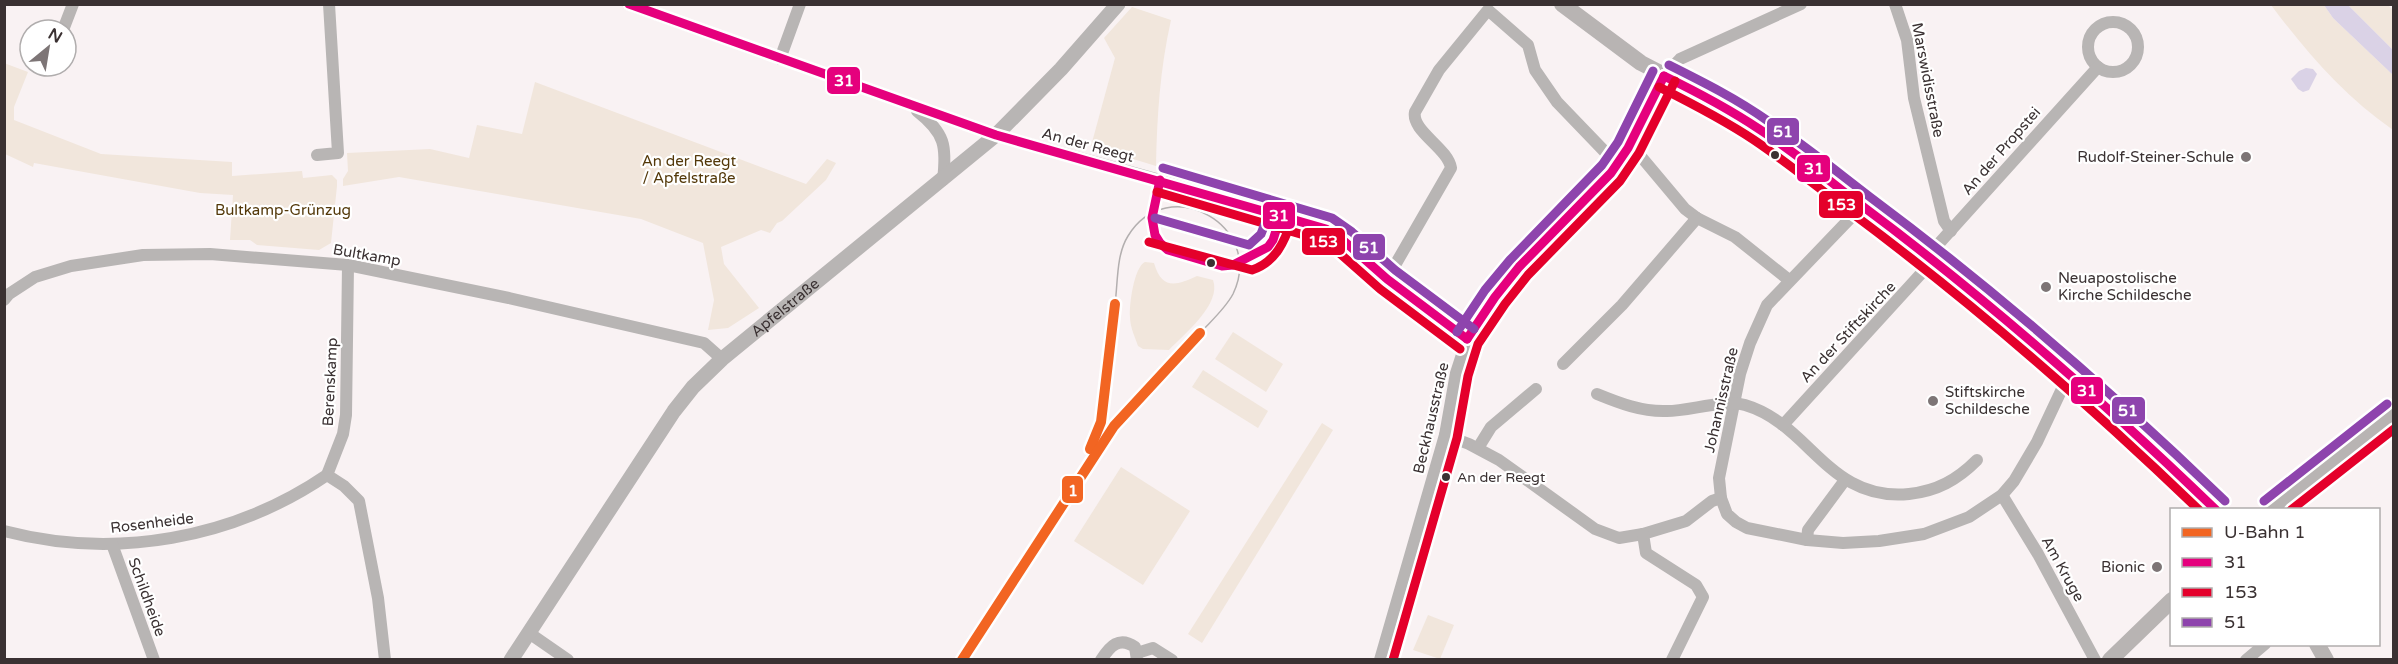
<svg xmlns="http://www.w3.org/2000/svg" width="2398" height="664" font-family="'Varela Round',sans-serif">
<style>
.green{fill:#f1e6dc}
.water{fill:#dad2e6}
.lines{fill:none;stroke-linecap:round;stroke-linejoin:round}
.minor{stroke:#b8b5b4;stroke-width:12}
.tertiary{stroke:#b8b5b4;stroke-width:15}
.secondary{stroke:#b8b4b3;stroke-width:16}
.tram{stroke:#b3afaf;stroke-width:1.5}
.bus-1-casing{stroke:#fff;stroke-width:14}
.bus-2-casing{stroke:#fff;stroke-width:14}
.bus-3-casing{stroke:#fff;stroke-width:14}
.bus-1{stroke:#e5007d;stroke-width:9}
.bus-2{stroke:#e4002b;stroke-width:9}
.bus-3{stroke:#8e44ad;stroke-width:9}
.metro-1-casing{stroke:#fff;stroke-width:15}
.metro-1{stroke:#f26522;stroke-width:10}
.bus-dot{fill:#3a3132;stroke:#fff;stroke-width:2}
.poi-dot{fill:#7d7576;stroke:#fff;stroke-width:2}
.labels{text-anchor:middle;stroke-width:4.5;stroke-linejoin:round;paint-order:stroke}
.bus-label{font-size:14px;fill:#3a3132;stroke:#fff;text-anchor:start}
.street-label{font-size:15px;fill:#3a3132;stroke:#fff}
.poi-label{font-size:15px;fill:#3a3132;stroke:#fff;text-anchor:end}
.park-label{font-size:15px;fill:#533809;stroke:#fff}
.line-badge{stroke:#fff;stroke-width:2}
.badge-label{font-size:16px;text-anchor:middle;font-weight:bold;fill:#fff}
</style>
<rect width="100%" height="100%" fill="#f9f2f3"/>
<g class="green">
<path d="M2271,5H2324L2333,18L2393,75V130C2344,96 2307,53 2271,5Z"/>
<polygon points="2348,5 2388,5 2393,10 2393,50"/>
<path d="M1132,7L1171,20C1160,69 1157,116 1156,166L1091,146L1115,58L1104,38Z"/>
<polygon points="4,63 28,72 14,107 14,120 101,154 232,162 232,176 302,171 303,178 332,175 337,180 337,186 331,243 319,250 257,245 250,240 230,240 233,195 200,193 34,163 33,167 5,154"/>
<polygon points="535,82 806,184 827,159 836,163 826,180 782,221 777,223 770,233 761,230 721,247 724,264 759,308 728,328 708,330 714,300 703,243 641,219 399,177 343,186 343,179 348,171 347,153 430,149 469,158 477,125 522,134"/>
<path d="M1145,262L1154,263C1162,291 1177,285 1197,276L1213,280C1222,304 1184,334 1169,350L1143,349L1138,346C1135,337 1130,327 1130,317C1129,305 1134,267 1145,262Z"/>
<polygon points="1233,332 1283,364 1266,392 1215,359"/>
<polygon points="1203,370 1268,411 1258,428 1192,387"/>
<polygon points="1322,423 1333,430 1202,643 1188,634"/>
<polygon points="1121,467 1190,511 1143,585 1074,541"/>
<polygon points="1428,615 1454,625 1440,659 1413,650"/>
</g>
<g class="water">
<polygon points="2324,5 2348,5 2393,50 2393,75 2333,18"/>
<polygon points="2306,68 2313,69 2317,74 2309,90 2303,92 2298,89 2291,79 2299,71"/>
</g>
<g class="lines">
<g class="minor">
<polyline points="628,4 996,135 1160,180 1326,229 1344,241 1387,279 1467,339"/>
<polyline points="1895,4 1907,40 1914,98 1944,221 1951,231"/>
<circle cx="2113" cy="47" r="25"/>
<polyline points="63,30 73,4"/>
<polyline points="780,59 800,4"/>
<path d="M917,111C945,133 947,146 943,180"/>
<polyline points="1628,148 1638,153 1685,209 1697,218 1735,237 1789,280"/>
<polyline points="317,155 338,153 329,4"/>
<polyline points="1861,207 1767,305 1750,343 1740,374 1719,478 1721,498 1727,514 1736,522 1747,528 1807,540 1843,543 1879,541 1924,534 1969,517 2002,495 2014,481 2037,442 2069,374"/>
<polyline points="348,265 346,415 343,434 327,475 344,486 359,501 378,598 385,660"/>
<path d="M1387,279L1451,168C1448,148 1411,131 1415,112L1439,70L1488,10L1528,45L1535,70L1557,102L1608,155L1619,163"/>
<polyline points="4,300 9,294 35,277 71,266 143,255 210,254 348,265 509,298 704,343 722,359"/>
<polyline points="1563,364 1622,305 1697,218"/>
<path d="M1597,394C1619,403 1642,412 1667,411C1690,411 1723,399 1745,405C1810,424 1828,502 1909,494C1937,491 1957,480 1977,460"/>
<polyline points="1783,425 1918,277 1927,267 1934,249 2098,67"/>
<polyline points="1445,435 1469,444 1499,460 1595,529 1619,538 1643,534 1686,521 1712,501 1721,498"/>
<polyline points="1478,448 1491,427 1536,389"/>
<polyline points="2002,495 2038,554 2095,660"/>
<path d="M4,531C115,560 233,539 327,475"/>
<polyline points="1643,534 1646,553 1696,585 1703,597 1672,660"/>
<polyline points="1807,540 1808,530 1845,480"/>
<polyline points="112,544 154,660"/>
<polyline points="529,633 568,660"/>
<polyline points="1137,653 1153,648 1172,660"/>
<path d="M1101,660C1110,646 1119,636 1135,647L1137,660"/>
<polyline points="1380,660 1445,435 1456,373 1467,339 1495,297 1519,267 1611,173 1628,148 1664,76 1680,59 1801,4"/>
<polyline points="2246,660 2265,644"/>
</g>
<path class="tertiary" id="s1" d="M511,660L674,411L693,387L722,359L996,135L1061,69L1118,4"/>
<g class="secondary">
<polyline points="1562,4 1641,63 1703,95 1761,130 1931,257 2027,337 2147,443 2217,510"/>
<polyline points="2271,510 2394,413"/>
<polyline points="2317,644 2326,660"/>
<polyline points="2110,660 2172,600"/>
</g>
<path class="tram" d="M1115,304C1118,283 1116,255 1128,236C1168,171 1266,226 1233,294C1225,309 1211,321 1200,333"/>
<g class="bus-1-casing">
<g id="bus-1">
<polyline points="629,4 996,135 1326,229 1344,241 1387,279 1467,339"/>
<path d="M1664,76C1697,92 1729,109 1759,129C1795,152 1828,180 1861,205C1986,298 2104,402 2216,510"/>
<polyline points="1160,180 1152,218 1155,235 1160,243 1168,250 1222,266 1233,265 1268,247 1273,240 1281,215"/>
<polyline points="1467,339 1495,297 1519,267 1611,173 1628,148 1664,76"/>
</g>
</g>
<g class="bus-2-casing">
<g id="bus-2">
<path d="M1659,87C1691,103 1724,120 1754,140C1788,163 1820,189 1853,214C1975,305 2089,404 2199,510"/>
<polyline points="1157,192 1321,240 1337,251 1380,289 1460,349"/>
<path d="M1149,242L1252,270C1276,262 1285,241 1292,219"/>
<polyline points="2291,510 2394,429"/>
<polyline points="1393,660 1457,438 1468,376 1478,344 1505,304 1528,275 1620,181 1639,153 1675,81"/>
</g>
</g>
<g class="bus-3-casing">
<g id="bus-3">
<path d="M1669,65C1703,82 1737,99 1768,121C1803,144 1836,171 1870,197C1995,290 2113,393 2225,501"/>
<polyline points="1163,168 1332,218 1352,232 1395,270 1474,329"/>
<polyline points="1155,218 1249,245 1261,234 1270,211"/>
<polyline points="1457,332 1485,290 1510,260 1602,165 1618,142 1653,71"/>
<polyline points="2264,501 2387,404"/>
</g>
</g>
<use href="#bus-1" class="bus-1"/>
<use href="#bus-2" class="bus-2"/>
<use href="#bus-3" class="bus-3"/>
<g class="metro-1-casing">
<g id="metro-1">
<polyline points="1090,449 1101,422 1115,304"/>
<polyline points="962,660 1114,426 1200,333"/>
</g>
</g>
<use href="#metro-1" class="metro-1"/>
</g>
<g class="bus-dot">
<circle cx="1775" cy="155" r="5"/>
<circle cx="1211" cy="263" r="5"/>
<circle cx="1446" cy="477" r="5"/>
</g>
<g class="poi-dot">
<circle cx="2246" cy="157" r="6"/>
<circle cx="2046" cy="287" r="6"/>
<circle cx="1933" cy="401" r="6"/>
<circle cx="2157" cy="567" r="6"/>
</g>
<g class="labels">
<g class="bus-label">
<text x="1457" y="482">An der Reegt</text>
</g>
<g class="street-label">
<text transform="translate(1928 80) rotate(79)" y="5">Marswidisstraße</text>
<text transform="translate(1088 145) rotate(15)" y="5">An der Reegt</text>
<text transform="translate(2001 151) rotate(-49)" y="5">An der Propstei</text>
<text transform="translate(367 255) rotate(10)" y="5">Bultkamp</text>
<text dy="5" stroke="none"><textPath href="#s1" startOffset="450">Apfelstraße</textPath></text>
<text transform="translate(1848 332) rotate(-47)" y="5">An der Stiftskirche</text>
<text transform="translate(330 382) rotate(-87)" y="5">Berenskamp</text>
<text transform="translate(1721 400) rotate(-77)" y="5">Johannisstraße</text>
<text transform="translate(1431 418) rotate(-77)" y="5">Beckhausstraße</text>
<text transform="translate(152 523) rotate(-7)" y="5">Rosenheide</text>
<text transform="translate(2063 569) rotate(61)" y="5">Am Kruge</text>
<text transform="translate(147 597) rotate(70)" y="5">Schildheide</text>
</g>
<g class="poi-label">
<text x="2234" y="162">Rudolf-Steiner-Schule</text>
<text x="2058" y="283" text-anchor="start">Neuapostolische<tspan x="2058" dy="17">Kirche Schildesche</tspan></text>
<text x="1945" y="397" text-anchor="start">Stiftskirche<tspan x="1945" dy="17">Schildesche</tspan></text>
<text x="2145" y="572">Bionic</text>
</g>
<g class="park-label">
<text x="689" y="166">An der Reegt<tspan x="689" dy="17">/ Apfelstraße</tspan></text>
<text x="283" y="215">Bultkamp-Grünzug</text>
</g>
</g>
<g class="line-badge">
<rect x="826" y="66" width="35" height="29" rx="6" fill="#e5007d"/>
<rect x="1766" y="117" width="34" height="29" rx="6" fill="#8e44ad"/>
<rect x="1796" y="154" width="35" height="29" rx="6" fill="#e5007d"/>
<rect x="1818" y="190" width="46" height="29" rx="6" fill="#e4002b"/>
<rect x="1262" y="201" width="34" height="29" rx="6" fill="#e5007d"/>
<rect x="1301" y="227" width="45" height="29" rx="6" fill="#e4002b"/>
<rect x="1352" y="233" width="34" height="28" rx="6" fill="#8e44ad"/>
<rect x="2070" y="376" width="34" height="29" rx="6" fill="#e5007d"/>
<rect x="2111" y="396" width="35" height="29" rx="6" fill="#8e44ad"/>
<rect x="1061" y="475" width="23" height="29" rx="6" fill="#f26522"/>
</g>
<g class="badge-label">
<text x="844" y="86">31</text>
<text x="1783" y="137">51</text>
<text x="1814" y="174">31</text>
<text x="1841" y="210">153</text>
<text x="1279" y="221">31</text>
<text x="1323" y="247">153</text>
<text x="1369" y="253">51</text>
<text x="2087" y="396">31</text>
<text x="2128" y="416">51</text>
<text x="1073" y="496">1</text>
</g>
<rect width="2398" height="664" fill="none" stroke="#3a3132" stroke-width="12"/>
<rect x="2170" y="508" width="210" height="138" fill="#ffffff" stroke="#b0adad" stroke-width="1.5"/>
<rect x="2182" y="528" width="30" height="9" fill="#f26522" stroke="#b0adad" stroke-width="1.5"/>
<text x="2224" y="538" font-size="18" fill="#3a3132">U-Bahn 1</text>
<rect x="2182" y="558" width="30" height="9" fill="#e5007d" stroke="#b0adad" stroke-width="1.5"/>
<text x="2224" y="568" font-size="18" fill="#3a3132">31</text>
<rect x="2182" y="588" width="30" height="9" fill="#e4002b" stroke="#b0adad" stroke-width="1.5"/>
<text x="2224" y="598" font-size="18" fill="#3a3132">153</text>
<rect x="2182" y="618" width="30" height="9" fill="#8e44ad" stroke="#b0adad" stroke-width="1.5"/>
<text x="2224" y="628" font-size="18" fill="#3a3132">51</text>
<g transform="translate(48 48) rotate(30)"><circle r="28" fill="#ffffff" stroke="#b0adad" stroke-width="1.5"/>
<path d="M0-4.5L10 22L0 15L-10 22Z" fill="#7d7576"/>
<text y="-9" font-size="16" font-weight="bold" text-anchor="middle" fill="#3a3132">N</text>
</g>
</svg>
